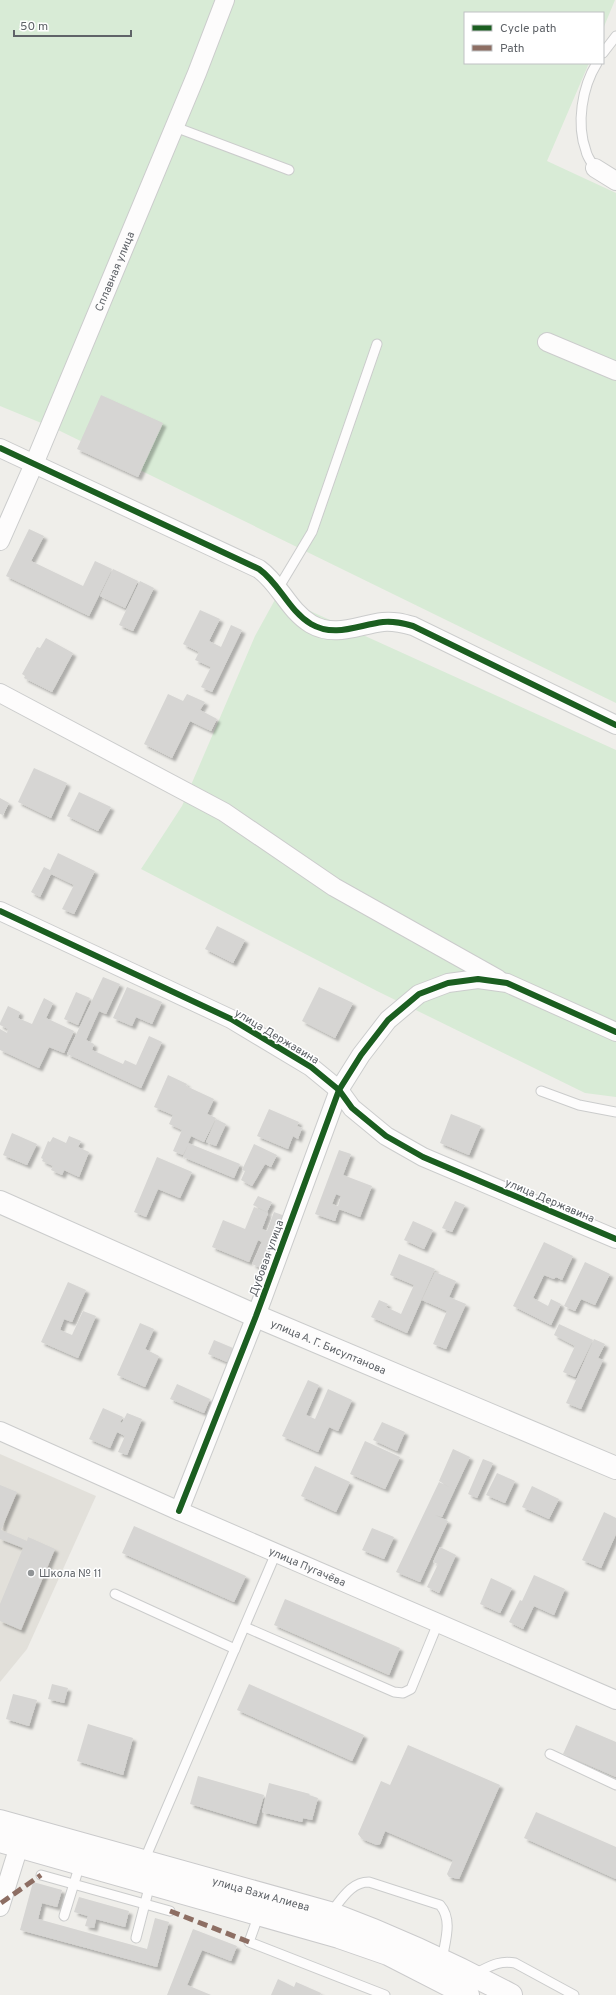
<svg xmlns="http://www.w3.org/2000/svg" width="616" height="1995" font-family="Overpass,sans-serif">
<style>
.education{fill:#e2e0da}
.green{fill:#d8ebd6}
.building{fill:#d6d5d3;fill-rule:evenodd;filter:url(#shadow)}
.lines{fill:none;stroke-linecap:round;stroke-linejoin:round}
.service-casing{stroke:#cbcccc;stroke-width:11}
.minor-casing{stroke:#cbcccc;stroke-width:20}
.tertiary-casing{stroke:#cbcccc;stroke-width:24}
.secondary-casing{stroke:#cacacb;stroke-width:24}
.service{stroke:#fdfcfc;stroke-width:9}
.minor{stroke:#fdfcfc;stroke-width:18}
.tertiary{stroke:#fdfcfc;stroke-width:22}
.secondary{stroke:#fdfcfc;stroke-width:22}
.quiet{stroke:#8d6e63;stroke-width:5;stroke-dasharray:10 5;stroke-linecap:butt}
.cycleway-casing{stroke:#fff;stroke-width:8}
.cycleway{stroke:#1b5e20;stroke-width:6}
.poi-dot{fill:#919496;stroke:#fff;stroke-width:1.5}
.labels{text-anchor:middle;stroke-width:3;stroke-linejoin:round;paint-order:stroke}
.street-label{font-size:11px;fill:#5f6368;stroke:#fff}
.poi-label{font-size:11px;fill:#5f6368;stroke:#fff;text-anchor:start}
</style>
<defs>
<filter id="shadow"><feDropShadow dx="3.5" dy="3.5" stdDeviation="1" flood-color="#0004"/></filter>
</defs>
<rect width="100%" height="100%" fill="#efeeea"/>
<polygon class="education" points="0,1454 96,1496 27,1649 0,1682"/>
<g class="green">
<polygon points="0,0 615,0 603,29 603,13 465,13 465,63 589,63 547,161 616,193 616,703 56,429 0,406"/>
<polygon points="277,596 616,750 616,1097 585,1093 377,991 141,869 182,806 255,636"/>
</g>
<g class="building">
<polygon points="101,395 163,423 138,477 77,449"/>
<polygon points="29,529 44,536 31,561 83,586 95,561 112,569 89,616 6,576"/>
<polygon points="113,569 138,581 125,608 100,596"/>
<polygon points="140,581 154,588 133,631 119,625"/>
<polygon points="200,610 220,619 209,641 221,647 231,625 242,630 212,692 201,687 211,667 195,660 199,652 183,644"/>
<polygon points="46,638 73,653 52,692 24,678 25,676 22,674 37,647 40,648"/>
<polygon points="168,694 183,701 187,694 205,702 200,710 217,719 211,731 190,721 172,758 144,744"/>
<polygon points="34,768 67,783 51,818 18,802"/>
<polygon points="79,792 111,807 98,831 67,816"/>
<polygon points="0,798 9,803 3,815 0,814"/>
<polygon points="58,853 95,871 74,914 62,909 74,885 51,874 40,897 31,892 44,867 50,870"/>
<polygon points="217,926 245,940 233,963 205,949"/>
<polygon points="103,977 120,984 106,1014 99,1011 86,1040 94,1044 92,1050 123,1064 125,1060 136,1065 149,1036 162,1042 141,1088 67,1054"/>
<polygon points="127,987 162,1002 152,1024 136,1017 132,1026 113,1018"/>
<polygon points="319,987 353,1003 335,1038 302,1021"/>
<polygon points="76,992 90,998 78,1025 64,1019"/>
<polygon points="44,998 53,1003 46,1018 74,1031 64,1053 49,1047 39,1068 0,1050 0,1029 7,1033 8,1029 0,1025 0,1023 8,1006 20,1012 18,1018 32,1024"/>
<polygon points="168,1075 187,1084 186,1086 214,1099 207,1114 216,1118 204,1142 191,1136 188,1143 240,1164 234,1178 183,1157 188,1145 183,1155 173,1151 182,1130 169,1124 173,1115 154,1107"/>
<polygon points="269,1109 299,1122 297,1126 302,1128 298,1139 293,1136 288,1149 257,1136"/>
<polygon points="451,1114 481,1126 469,1155 440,1143"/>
<polygon points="216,1119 226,1124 216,1146 206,1142"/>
<polygon points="12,1133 37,1144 27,1165 3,1155"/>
<polygon points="69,1136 81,1141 78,1147 89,1152 79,1177 64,1170 62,1175 51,1170 53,1166 42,1161 43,1159 41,1158 48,1141 50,1142 53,1137 66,1143"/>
<polygon points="254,1144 277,1155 271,1167 265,1164 252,1186 241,1180 245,1171 242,1170"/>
<path d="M339,1150L351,1154L343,1175L372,1186L360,1217L339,1209L335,1221L315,1214ZM336,1194L341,1196L338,1206L332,1204Z"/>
<polygon points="157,1157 192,1172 180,1198 158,1189 146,1217 134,1212"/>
<polygon points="258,1196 272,1202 267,1212 253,1205"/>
<polygon points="455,1201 465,1205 452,1232 442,1228"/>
<polygon points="254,1207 268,1213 262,1229 267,1231 274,1212 285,1216 263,1269 252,1264 262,1242 258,1240 249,1262 212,1247 223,1220 245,1229"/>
<polygon points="413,1221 433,1230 424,1249 404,1240"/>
<polygon points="544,1242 573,1256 562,1280 556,1277 554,1279 544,1275 533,1298 548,1306 551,1299 561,1304 551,1325 513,1306"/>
<polygon points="399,1254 435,1269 407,1333 371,1317 379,1300 388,1304 386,1307 401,1314 414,1285 390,1275"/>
<polygon points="585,1262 610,1274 595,1305 581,1299 575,1311 564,1306"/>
<polygon points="435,1272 456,1281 449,1297 466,1304 446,1349 433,1344 447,1311 422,1300"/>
<polygon points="68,1282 86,1290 72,1322 64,1319 60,1330 72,1335 83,1311 96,1316 78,1358 41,1342"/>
<polygon points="140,1323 154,1329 145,1349 159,1356 145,1387 117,1375"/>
<polygon points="559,1324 593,1340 575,1377 563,1372 575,1346 554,1335"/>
<polygon points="594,1339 605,1344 598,1358 603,1360 581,1409 566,1403"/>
<polygon points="214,1340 233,1348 227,1362 208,1354"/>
<polygon points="308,1380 319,1385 306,1415 315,1419 328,1389 352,1400 338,1431 329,1427 318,1452 282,1436"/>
<polygon points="177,1384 210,1399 204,1413 170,1399"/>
<polygon points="103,1408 123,1417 120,1422 122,1423 127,1413 142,1419 127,1455 118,1452 125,1436 117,1432 110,1448 89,1439"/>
<polygon points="382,1422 405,1432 397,1451 373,1440"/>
<polygon points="365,1441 400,1457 385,1489 350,1474"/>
<polygon points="453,1449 470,1457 442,1517 435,1515 448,1521 420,1582 396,1572 439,1482 449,1487 439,1481"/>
<polygon points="483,1459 493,1463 477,1498 468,1494"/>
<polygon points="315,1466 350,1482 336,1512 301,1496"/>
<polygon points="497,1473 515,1481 505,1503 486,1495"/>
<polygon points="0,1485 17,1492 1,1530 27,1541 28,1537 55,1549 21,1630 0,1621 0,1604 23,1548 0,1539"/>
<polygon points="532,1486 559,1499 549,1519 522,1507"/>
<polygon points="604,1512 616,1518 616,1534 601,1568 582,1560"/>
<polygon points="134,1526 246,1576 234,1602 122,1553"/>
<polygon points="372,1528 394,1537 384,1559 362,1550"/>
<polygon points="440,1547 456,1555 439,1593 427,1587 438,1564 433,1562"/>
<polygon points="534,1575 565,1589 554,1615 534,1606 523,1629 509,1622 520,1600 522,1601"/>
<polygon points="491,1578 512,1588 500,1613 480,1604"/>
<polygon points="285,1599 400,1648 389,1675 274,1625"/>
<polygon points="52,1684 68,1688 64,1703 48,1699"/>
<polygon points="249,1684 364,1735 352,1761 237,1710"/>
<polygon points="13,1694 37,1700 29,1726 6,1719"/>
<polygon points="88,1724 133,1738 123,1775 77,1761"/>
<polygon points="576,1725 616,1742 616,1777 563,1754"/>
<polygon points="408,1745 500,1785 459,1879 449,1877 447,1874 453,1860 385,1831 380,1844 377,1845 362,1839 358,1834 381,1781 390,1785"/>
<polygon points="198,1776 264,1795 256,1824 190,1804"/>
<polygon points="269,1783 310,1794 309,1795 318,1798 312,1820 303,1818 302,1822 262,1812"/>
<polygon points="536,1812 616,1847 616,1879 524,1838"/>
<polygon points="33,1882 62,1890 57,1907 42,1903 38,1919 147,1949 155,1918 169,1922 157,1967 20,1930"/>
<polygon points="79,1897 129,1911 125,1927 96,1919 94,1928 85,1926 88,1916 74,1912"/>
<polygon points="193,1929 237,1946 231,1961 202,1950 187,1985 211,1995 167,1995"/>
<polygon points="278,1979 294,1987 296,1982 321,1993 320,1995 271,1995"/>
</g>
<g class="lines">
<g class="service-casing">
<g id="service">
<polyline points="603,53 616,36"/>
<polyline points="175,127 289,170"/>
<path d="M595,168C592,163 587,157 586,151C576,124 582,87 597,63"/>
<polyline points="279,587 312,532 377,344"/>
<polyline points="541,1091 579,1105 616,1112"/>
<polyline points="115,1594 235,1649"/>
<polyline points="245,1627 394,1692 403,1693 411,1689 438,1623"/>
<polyline points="550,1754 616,1785"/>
<polyline points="144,1861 276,1553"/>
<polyline points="41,1875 170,1911"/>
<path d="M331,1912C342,1899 351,1882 369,1882L440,1905C453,1920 445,1941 442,1960"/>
<polyline points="259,1914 249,1942 385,1995"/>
<polyline points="64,1916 80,1864"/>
<polyline points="136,1938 150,1884"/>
<path d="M474,1974C489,1967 498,1960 515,1963L574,1995"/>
</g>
</g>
<g class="minor-casing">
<g id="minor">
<polyline points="595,168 616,181"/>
<polyline points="547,342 616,371"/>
<path d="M0,448L259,569C280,584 288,610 311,624C335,638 358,625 383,622C394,621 402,623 413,626L616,725"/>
<path id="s1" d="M0,541L34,464L197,73L225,0"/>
<polyline points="0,693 224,812 334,887 498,979"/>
<polyline points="0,911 231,1019 311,1067 339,1090 352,1108 386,1136 423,1157 616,1239"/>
<path id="s2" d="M0,1431L179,1511L616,1700"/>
<polyline points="179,1511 256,1316 339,1090 361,1055 388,1020 419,994 448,983 478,979 507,983 616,1032"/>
<polyline points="0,1907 19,1846"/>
</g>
</g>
<g class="tertiary-casing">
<g id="tertiary">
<path id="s3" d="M0,1202L256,1316L616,1468"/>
</g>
</g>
<g class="secondary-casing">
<g id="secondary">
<path id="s4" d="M0,1821L330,1913C392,1936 453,1964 511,1995"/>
<polyline points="0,1841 339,1937 388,1954 468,1995"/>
</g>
</g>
<use href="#service" class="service"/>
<use href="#minor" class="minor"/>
<use href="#tertiary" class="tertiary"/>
<use href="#secondary" class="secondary"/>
<g class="quiet">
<polyline points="1,1903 41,1875"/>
<polyline points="170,1911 249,1942"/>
</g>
<g class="cycleway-casing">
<g id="cycleway">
<path d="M0,448L259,569C280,584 288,610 311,624C335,638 358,625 383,622C394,621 402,623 413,626L616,725"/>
<polyline points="0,911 231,1019 311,1067 339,1090 352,1108 386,1136 423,1157 616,1239"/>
<polyline points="179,1511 256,1316 339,1090 361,1055 388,1020 419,994 448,983 478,979 507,983 616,1032"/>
</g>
</g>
<use href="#cycleway" class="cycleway"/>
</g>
<circle class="poi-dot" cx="31" cy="1573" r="4"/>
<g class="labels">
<g class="street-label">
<text dy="4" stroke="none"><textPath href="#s1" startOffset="293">Сплавная улица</textPath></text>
<text transform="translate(277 1036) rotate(31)" y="4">улица Державина</text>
<text transform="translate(550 1200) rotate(23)" y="4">улица Державина</text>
<text transform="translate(266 1258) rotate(-70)" y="4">Дубовая улица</text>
<text dy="4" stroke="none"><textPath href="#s3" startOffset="359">улица А. Г. Бисултанова</textPath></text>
<text dy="4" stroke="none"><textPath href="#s2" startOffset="336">улица Пугачёва</textPath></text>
<text dy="4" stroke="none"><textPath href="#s4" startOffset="271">улица Вахи Алиева</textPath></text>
</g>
<g class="poi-label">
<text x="39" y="1577">Школа № 11</text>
</g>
</g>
<rect x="464" y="12" width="140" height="52" fill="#ffffff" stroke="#bfc1c3"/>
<rect x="472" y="25" width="20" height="6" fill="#1b5e20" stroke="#bfc1c3"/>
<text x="500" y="32" font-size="12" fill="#5f6368">Cycle path</text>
<rect x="472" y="45" width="20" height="6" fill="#8d6e63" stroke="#bfc1c3"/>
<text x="500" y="52" font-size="12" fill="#5f6368">Path</text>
<path d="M14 30v6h117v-6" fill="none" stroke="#5f6368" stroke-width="2"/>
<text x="20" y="30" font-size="12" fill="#5f6368" stroke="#ffffff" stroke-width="3" paint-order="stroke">50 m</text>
</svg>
